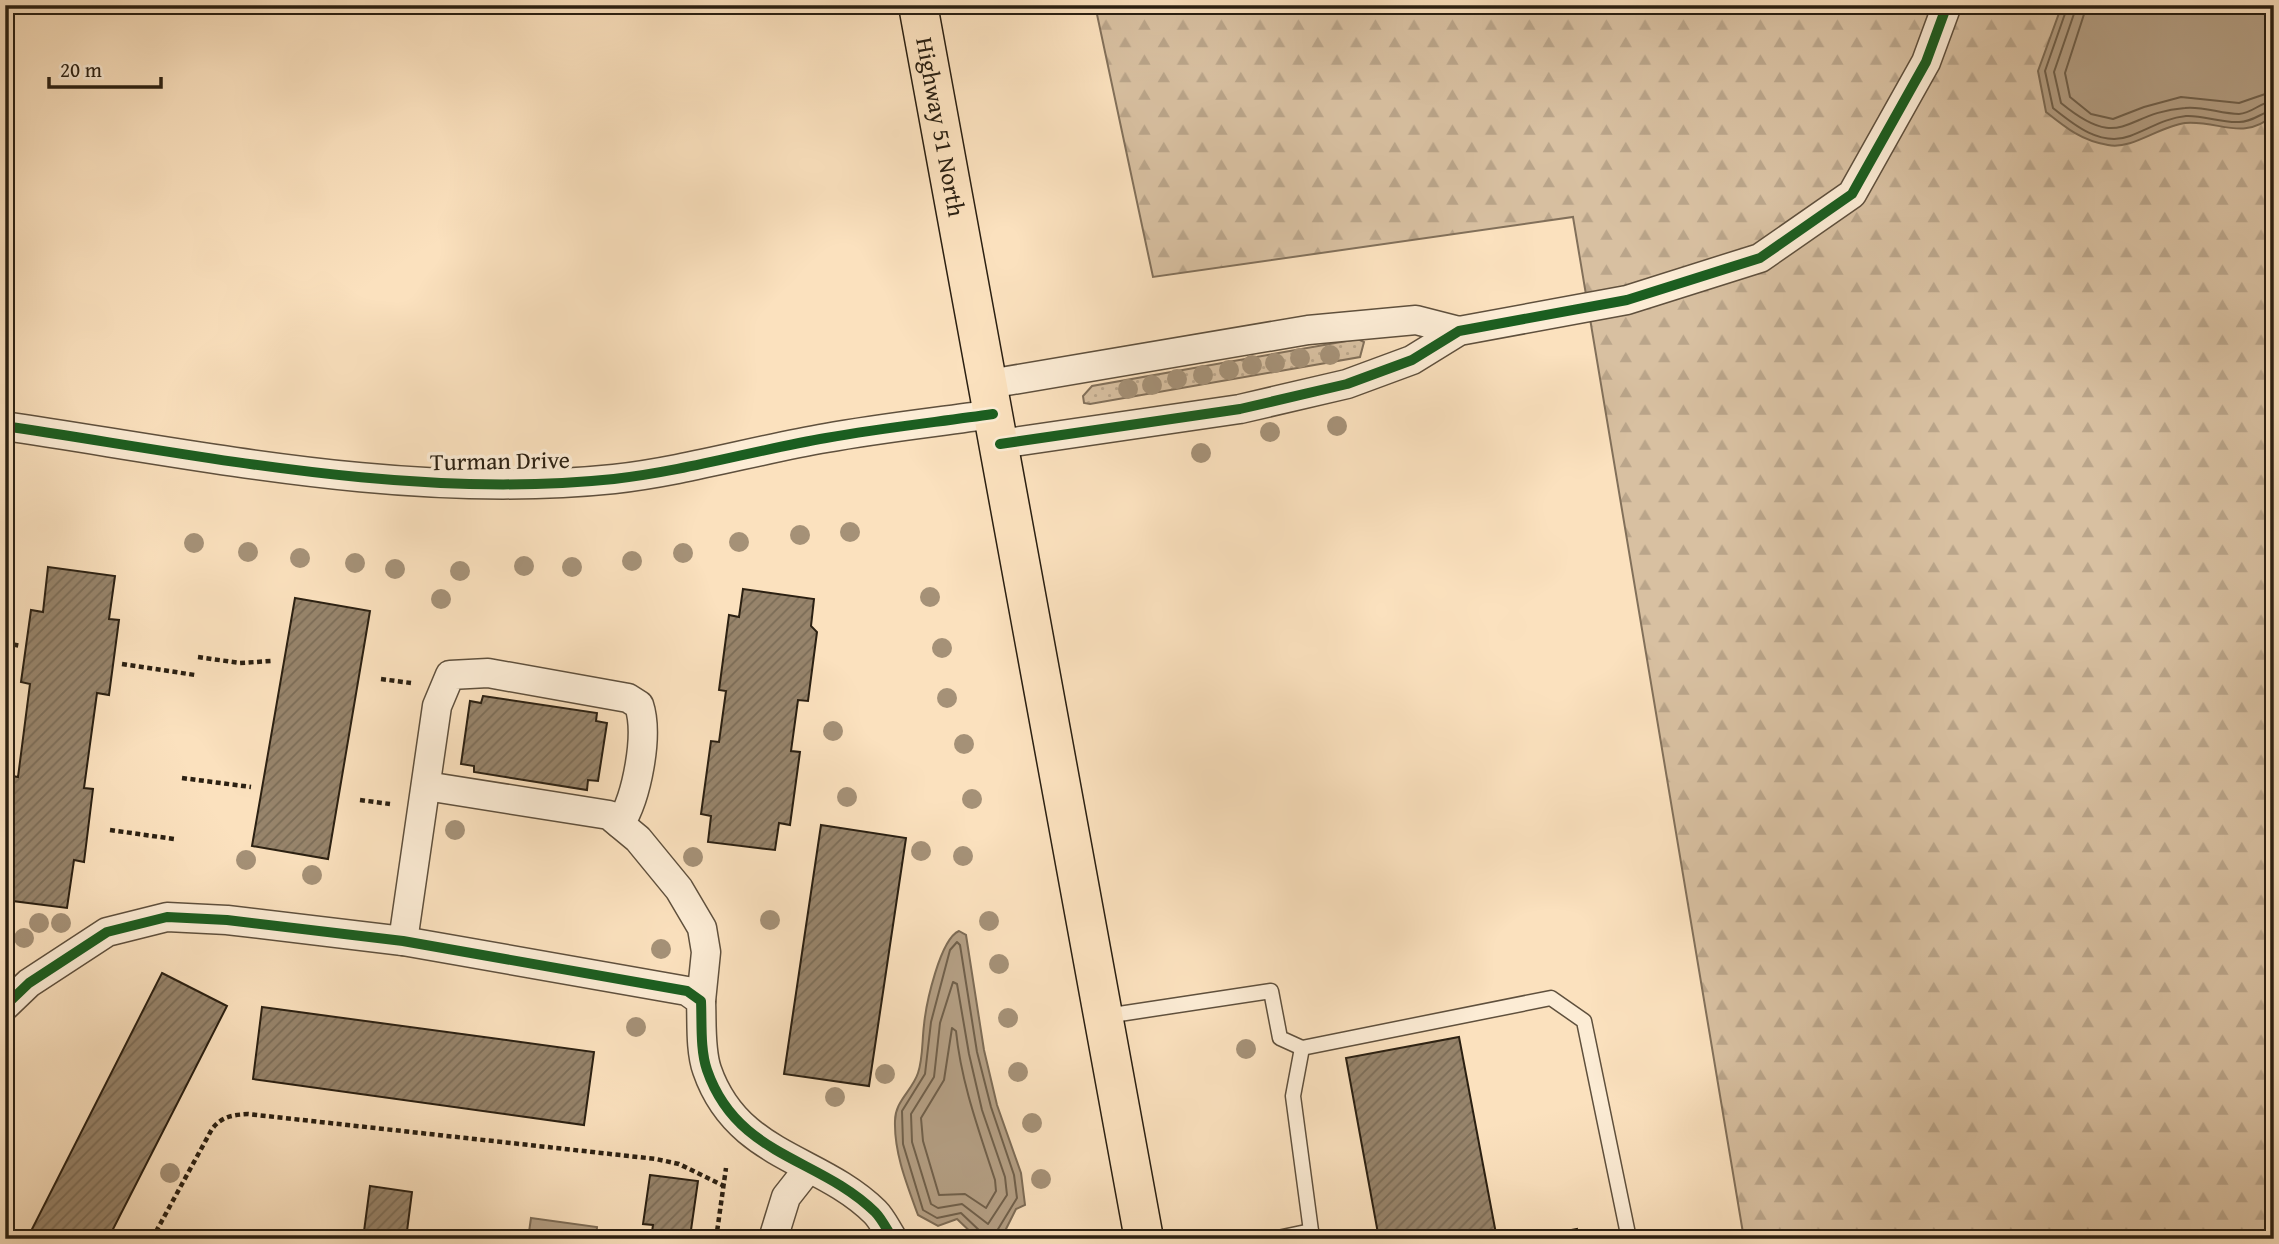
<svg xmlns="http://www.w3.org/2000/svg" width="2279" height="1244" font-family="'Gentium Book Plus',serif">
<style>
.green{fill:url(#green-dots);stroke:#82705a;stroke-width:2}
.forest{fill:url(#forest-firs);stroke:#82705a;stroke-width:2}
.water{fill:#b49f84;stroke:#7d6c56;stroke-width:2}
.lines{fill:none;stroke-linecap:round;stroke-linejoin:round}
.shore{stroke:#70604b;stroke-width:2}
.building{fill:url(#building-hatch);stroke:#2b2012;stroke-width:2}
.service-casing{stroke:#5f503d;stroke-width:17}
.minor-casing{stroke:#5f503d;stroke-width:31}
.primary-casing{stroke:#2b2012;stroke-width:41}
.path{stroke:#2b2012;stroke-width:4.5;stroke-dasharray:5 3.5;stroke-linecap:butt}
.service{stroke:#fcecd5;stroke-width:14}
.minor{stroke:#fcecd5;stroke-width:28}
.primary{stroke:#fbe1be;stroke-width:38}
.cycleway-casing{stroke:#fcecd5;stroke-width:15}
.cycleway{stroke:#1b5e20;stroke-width:10}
.tree{fill:#a59177}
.labels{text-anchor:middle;stroke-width:7;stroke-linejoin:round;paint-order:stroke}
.street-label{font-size:24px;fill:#2b2012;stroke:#fcecd5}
</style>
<defs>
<pattern id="green-dots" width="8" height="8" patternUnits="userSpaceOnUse" patternTransform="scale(1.75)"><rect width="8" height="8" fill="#d8c0a1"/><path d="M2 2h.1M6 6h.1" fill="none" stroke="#baa58a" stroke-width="1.8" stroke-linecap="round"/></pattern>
<pattern id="forest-firs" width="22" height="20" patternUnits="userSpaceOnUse" patternTransform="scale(1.75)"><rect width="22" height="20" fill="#d8c0a1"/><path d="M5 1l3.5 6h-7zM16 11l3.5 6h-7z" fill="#baa58a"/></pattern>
<pattern id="building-hatch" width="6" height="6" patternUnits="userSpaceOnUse" patternTransform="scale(1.75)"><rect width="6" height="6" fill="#97846b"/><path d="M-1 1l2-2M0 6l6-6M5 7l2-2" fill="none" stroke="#7b6c57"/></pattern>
</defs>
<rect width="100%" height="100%" fill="#fbe1be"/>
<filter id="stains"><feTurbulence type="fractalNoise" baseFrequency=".00286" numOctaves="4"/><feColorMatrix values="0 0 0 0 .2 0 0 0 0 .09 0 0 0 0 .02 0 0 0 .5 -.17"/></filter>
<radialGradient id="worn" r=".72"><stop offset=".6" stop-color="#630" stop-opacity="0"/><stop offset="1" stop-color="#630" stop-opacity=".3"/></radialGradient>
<polygon class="green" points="1358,339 1364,342 1360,357 1090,404 1084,403 1083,396 1092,386"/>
<polygon class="forest" points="1095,5 2274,5 2274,1239 1744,1239 1573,217 1153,277"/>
<g class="water">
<path d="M2062,5H2274V115C2242,142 2220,120 2185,123C2160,126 2132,150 2108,145C2082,141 2066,128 2046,112L2038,71Z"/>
<path d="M959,931L966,935L984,1050L997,1105L1021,1173L1025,1205L1016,1209L1003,1235L978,1239L957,1219L938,1226L918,1215C907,1185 894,1153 895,1121C895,1101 912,1091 918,1073C923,1059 922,1040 924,1025C926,1004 940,939 959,931Z"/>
<polygon points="531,1218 597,1227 596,1239 528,1239"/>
</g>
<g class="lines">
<g class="shore">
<path d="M2068,5L2045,71L2053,108C2074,125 2101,147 2130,136C2149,129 2165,118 2186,116C2203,115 2221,123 2239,122C2254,122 2261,112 2274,110"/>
<path d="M2077,5L2054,72L2061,103C2123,154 2124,112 2185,108C2203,106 2221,114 2239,114C2253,113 2260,102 2274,101"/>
<polyline points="2087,5 2065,73 2070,97 2091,114 2113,119 2144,107 2181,97 2239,103 2274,91"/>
<polygon points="953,982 957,984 969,1054 982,1110 1005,1177 1007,1195 988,1224 962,1204 938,1208 931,1204 912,1142 911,1114 934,1077 940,1023"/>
<path d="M952,1028L956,1031C961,1082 979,1131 995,1180L996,1191L986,1208L965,1194L939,1195L923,1141L921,1118L944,1080Z"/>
<polyline points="982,1239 981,1232 961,1213 937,1218 923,1210 903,1144 902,1111 925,1074 931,1022 950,950 957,942 960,945 977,1052 991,1107 1014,1175 1017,1198 992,1239"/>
</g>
</g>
<g class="building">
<polygon points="48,567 115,576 109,619 119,620 109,695 97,693 84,788 93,789 84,862 74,860 67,908 5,900 5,787 7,775 18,777 30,684 21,682 31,610 43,612"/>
<polygon points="743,589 814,599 811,626 817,632 808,701 798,700 791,751 800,752 790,825 779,823 775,850 708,842 711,816 701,814 711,741 719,742 726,691 719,690 729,615 739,617"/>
<polygon points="295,598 370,611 328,859 252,846"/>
<polygon points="483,696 597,713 596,721 607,723 598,781 588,780 587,790 474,772 474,766 461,764 470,701 481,703"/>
<polygon points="821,825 906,838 869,1086 784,1074"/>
<polygon points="162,973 227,1006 108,1239 27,1239"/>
<polygon points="262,1007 594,1052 584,1125 253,1079"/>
<polygon points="1459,1037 1497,1239 1379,1239 1346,1058"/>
<polygon points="650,1175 698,1181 691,1230 702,1232 701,1239 651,1239 653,1225 643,1224"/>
<polygon points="370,1186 412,1192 406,1239 363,1239"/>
<polygon points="1577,1229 1579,1239 1524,1239"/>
</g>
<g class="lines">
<g class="service-casing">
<g id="service">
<polyline points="1106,1016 1271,991 1280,1038 1302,1048 1551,998 1584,1021 1629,1239"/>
<polyline points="1302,1048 1293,1096 1311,1231"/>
<polyline points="1273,1239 1311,1231 1313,1239"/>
</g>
</g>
<g class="minor-casing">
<g id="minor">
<polyline points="989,384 1308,330 1416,320 1459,331"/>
<path d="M5,426C206,456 410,500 614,479C685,471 756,450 826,438C881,428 938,422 993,414"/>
<polyline points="1000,444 1240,409 1347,384 1412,360 1459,331 1627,300 1760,258 1852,194 1926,62 1947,5"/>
<polyline points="426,786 609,815 638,839 679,889 702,928 706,952 701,1001"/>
<path d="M403,941L437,706L450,675L488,673L628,698L639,705C649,735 637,797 620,824"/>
<path d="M5,1006L29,983L107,932L167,917L227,920L403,941L687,991L701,1001C702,1022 700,1050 707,1070C737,1157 819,1157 875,1212C882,1219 887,1230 893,1239"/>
<polyline points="773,1239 786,1197 808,1169"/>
</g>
</g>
<g class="primary-casing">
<g id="primary">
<path id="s1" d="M918,5L1144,1239"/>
</g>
</g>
<g class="path">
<polyline points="5,643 21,646"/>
<polyline points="198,657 240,663 271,661"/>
<polyline points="122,664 195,675"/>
<polyline points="381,679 411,683"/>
<polyline points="182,778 251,787"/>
<polyline points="360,800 390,804"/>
<polyline points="110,830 174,839"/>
<path d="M152,1239L212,1129C222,1116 233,1115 248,1114L656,1159L679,1164L724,1186"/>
<polyline points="716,1239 726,1168"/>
</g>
<use href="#service" class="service"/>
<use href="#minor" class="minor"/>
<use href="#primary" class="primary"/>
<g class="cycleway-casing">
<g id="cycleway">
<path d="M5,426C206,456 410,500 614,479C685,471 756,450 826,438C881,428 938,422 993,414"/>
<polyline points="1000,444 1240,409 1347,384 1412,360 1459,331 1627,300 1760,258 1852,194 1926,62 1947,5"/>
<path d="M5,1006L29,983L107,932L167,917L227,920L403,941L687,991L701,1001C702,1022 700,1050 707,1070C737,1157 819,1157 875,1212C882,1219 887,1230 893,1239"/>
</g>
</g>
<use href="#cycleway" class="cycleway"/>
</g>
<g class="tree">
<circle cx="1330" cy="355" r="10"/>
<circle cx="1300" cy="358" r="10"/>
<circle cx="1275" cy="363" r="10"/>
<circle cx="1252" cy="365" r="10"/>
<circle cx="1229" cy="370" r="10"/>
<circle cx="1203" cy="375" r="10"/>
<circle cx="1177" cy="379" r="10"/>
<circle cx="1152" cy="385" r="10"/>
<circle cx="1128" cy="389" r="10"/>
<circle cx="1337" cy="426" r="10"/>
<circle cx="1270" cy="432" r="10"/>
<circle cx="1201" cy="453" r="10"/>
<circle cx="850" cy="532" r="10"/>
<circle cx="800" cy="535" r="10"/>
<circle cx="739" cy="542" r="10"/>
<circle cx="194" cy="543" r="10"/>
<circle cx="248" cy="552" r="10"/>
<circle cx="683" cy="553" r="10"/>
<circle cx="300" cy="558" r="10"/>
<circle cx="632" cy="561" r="10"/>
<circle cx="355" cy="563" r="10"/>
<circle cx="524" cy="566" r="10"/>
<circle cx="572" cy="567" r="10"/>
<circle cx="395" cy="569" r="10"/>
<circle cx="460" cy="571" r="10"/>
<circle cx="930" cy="597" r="10"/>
<circle cx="441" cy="599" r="10"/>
<circle cx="942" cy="648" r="10"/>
<circle cx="947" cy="698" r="10"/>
<circle cx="833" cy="731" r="10"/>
<circle cx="964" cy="744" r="10"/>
<circle cx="847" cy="797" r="10"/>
<circle cx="972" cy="799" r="10"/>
<circle cx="455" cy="830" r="10"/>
<circle cx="921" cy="851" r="10"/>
<circle cx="963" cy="856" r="10"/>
<circle cx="693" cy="857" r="10"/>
<circle cx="246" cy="860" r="10"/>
<circle cx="312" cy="875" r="10"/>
<circle cx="770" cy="920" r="10"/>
<circle cx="989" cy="921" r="10"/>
<circle cx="39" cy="923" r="10"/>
<circle cx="61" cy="923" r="10"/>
<circle cx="24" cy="938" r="10"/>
<circle cx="661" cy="949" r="10"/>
<circle cx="999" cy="964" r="10"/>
<circle cx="1008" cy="1018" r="10"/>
<circle cx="636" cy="1027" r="10"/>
<circle cx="1246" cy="1049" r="10"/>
<circle cx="1018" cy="1072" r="10"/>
<circle cx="885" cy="1074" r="10"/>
<circle cx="835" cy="1097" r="10"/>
<circle cx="1032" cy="1123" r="10"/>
<circle cx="170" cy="1173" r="10"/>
<circle cx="1041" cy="1179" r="10"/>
</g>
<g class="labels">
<g class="street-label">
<text dy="8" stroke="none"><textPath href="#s1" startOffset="124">Highway 51 North</textPath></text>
<text transform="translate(500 461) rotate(-1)" y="8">Turman Drive</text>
</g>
</g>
<rect width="2279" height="1244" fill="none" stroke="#fbe1be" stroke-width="28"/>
<rect x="7" y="7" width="2265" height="1230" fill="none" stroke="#2b2012" stroke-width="3.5"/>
<rect x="14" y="14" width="2251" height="1216" fill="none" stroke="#2b2012" stroke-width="2"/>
<path d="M49 77v10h112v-10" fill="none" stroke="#2b2012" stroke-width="3.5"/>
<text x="60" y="77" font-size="21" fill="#2b2012" stroke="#fcecd5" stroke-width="5" paint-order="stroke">20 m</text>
<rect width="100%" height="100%" filter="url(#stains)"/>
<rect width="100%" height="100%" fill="url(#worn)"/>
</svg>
